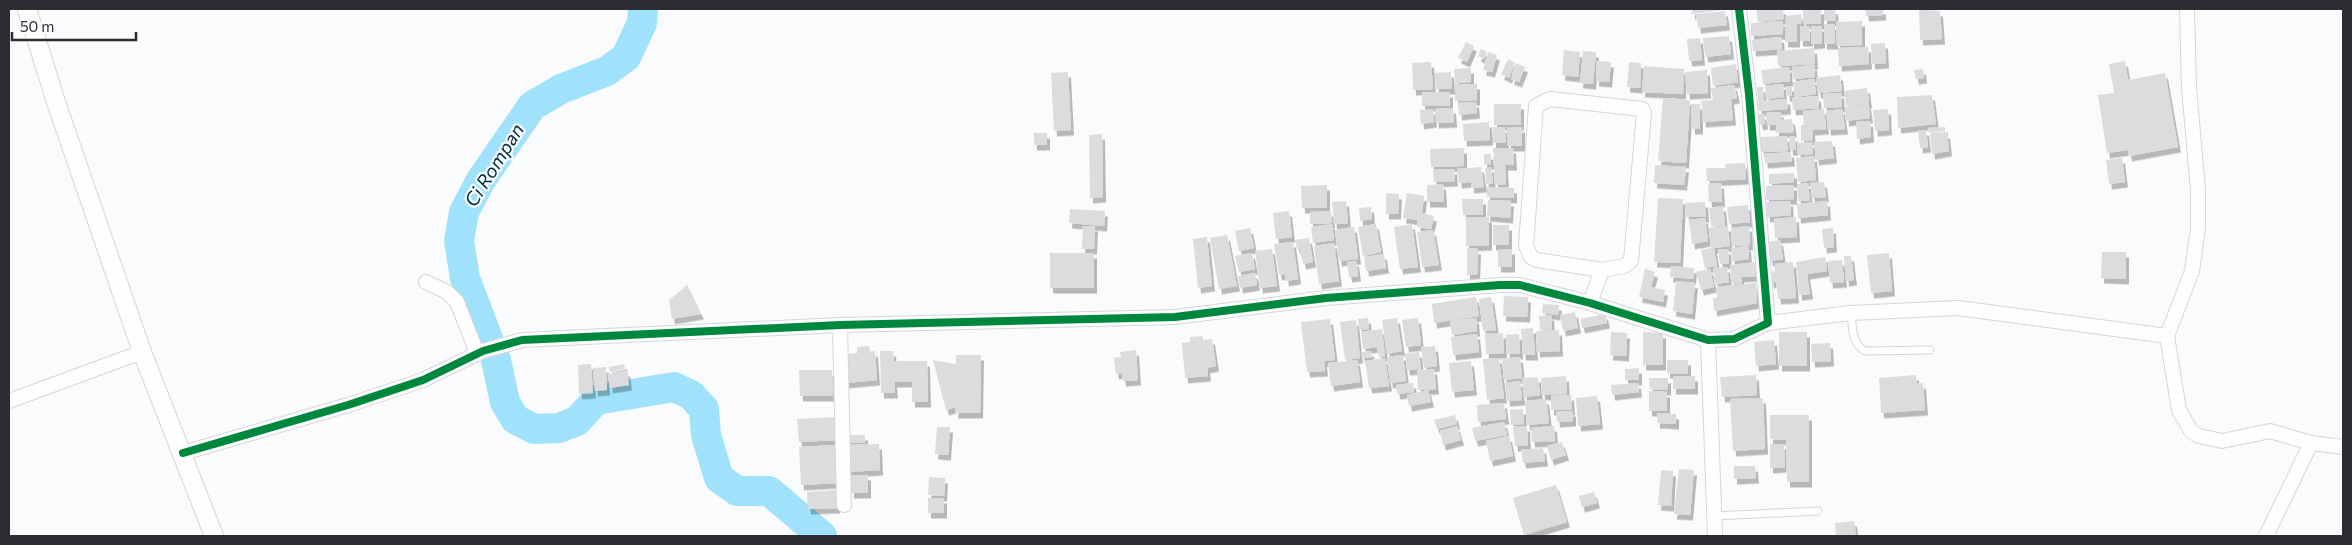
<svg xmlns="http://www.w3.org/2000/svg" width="2352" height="545" font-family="Commissioner,sans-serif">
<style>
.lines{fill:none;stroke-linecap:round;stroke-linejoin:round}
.river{stroke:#a0e2fc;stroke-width:30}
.building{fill:#dcdcdf;filter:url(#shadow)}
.service-casing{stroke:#d5d6d8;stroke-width:9}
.minor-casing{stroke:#d5d6d8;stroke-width:16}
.tertiary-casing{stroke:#d5d6d8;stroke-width:20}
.service{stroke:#fefeff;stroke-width:7}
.minor{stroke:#fefeff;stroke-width:14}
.tertiary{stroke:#fefeff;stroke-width:18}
.cycleway-casing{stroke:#f9fbfe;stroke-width:11}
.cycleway{stroke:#00873e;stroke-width:8}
.labels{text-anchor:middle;stroke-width:4.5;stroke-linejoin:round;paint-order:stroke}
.water-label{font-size:19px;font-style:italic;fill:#03303f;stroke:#f9fbfe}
</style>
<defs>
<filter id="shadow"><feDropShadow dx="3" dy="5.5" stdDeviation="0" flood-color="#0004"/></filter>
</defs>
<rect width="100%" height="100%" fill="#fafbfd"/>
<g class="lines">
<polyline class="river" points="643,9 642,23 626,57 607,71 561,89 532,106 481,180 464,212 459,241 465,278 496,360 505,402 515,419 534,429 559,428 577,421 596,400 674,387 691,395 704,409 706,435 719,478 737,491 769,491 822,536"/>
</g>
<g class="building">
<polygon points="1692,9 1722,9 1722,10 1692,14"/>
<polygon points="1756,9 1783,9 1784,19 1758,22"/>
<rect x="1803" y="9" width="18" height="15"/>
<polygon points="1824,9 1835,9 1836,21 1824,21"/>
<polygon points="1865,9 1883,9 1883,15 1866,16"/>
<polygon points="1919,9 1940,11 1942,39 1920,40"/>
<polygon points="1725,11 1727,25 1698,28 1696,14"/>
<polygon points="1801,14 1802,23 1797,24 1797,42 1785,42 1786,16"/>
<polygon points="1783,21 1783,34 1751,36 1751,23"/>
<polygon points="1862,21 1862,45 1837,46 1836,22"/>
<rect x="1824" y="24" width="11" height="20"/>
<polygon points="1800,26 1809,26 1810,41 1800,41"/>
<polygon points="1811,26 1822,26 1822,43 1811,44"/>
<polygon points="1729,36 1731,54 1705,57 1703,38"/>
<polygon points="1781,37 1782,49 1753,51 1752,40"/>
<polygon points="1700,38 1702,60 1689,61 1687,39"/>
<polygon points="1466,42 1474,46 1467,62 1458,58"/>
<polygon points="1885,43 1886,63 1872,64 1871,44"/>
<polygon points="1868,47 1869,64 1839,66 1838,48"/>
<polygon points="1814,48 1815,64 1778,66 1777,51"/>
<polygon points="1481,49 1487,52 1484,59 1478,56"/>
<polygon points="1564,50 1580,52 1578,77 1562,75"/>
<polygon points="1583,51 1596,52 1593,84 1580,83"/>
<polygon points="1488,52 1497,55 1492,72 1483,70"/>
<polygon points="1508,59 1515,63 1509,78 1501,74"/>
<polygon points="1597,61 1611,62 1609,82 1596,81"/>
<polygon points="2125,61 2128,80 2165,73 2178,147 2129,156 2128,150 2107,153 2098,95 2114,93 2109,64"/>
<polygon points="1431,62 1433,89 1413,90 1412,63"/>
<polygon points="1629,62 1641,63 1640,88 1627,87"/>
<polygon points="1516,63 1525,67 1519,82 1511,79"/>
<polygon points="1736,64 1738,82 1713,86 1711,68"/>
<polygon points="1814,65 1815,77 1793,79 1792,67"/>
<polygon points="1644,66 1684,69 1683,94 1642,92"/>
<polygon points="1789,67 1790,81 1763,84 1761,70"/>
<polygon points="1471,68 1471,82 1455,83 1454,69"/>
<polygon points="1923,69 1924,78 1916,79 1914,70"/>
<polygon points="1707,70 1708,93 1687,94 1685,72"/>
<polygon points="1068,72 1071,130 1054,131 1051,73"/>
<polygon points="1451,72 1452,89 1436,89 1435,73"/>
<polygon points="1840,75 1842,91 1818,93 1816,78"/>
<polygon points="1814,79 1816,94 1795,97 1793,82"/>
<polygon points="1455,84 1477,84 1477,100 1455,101"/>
<polygon points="1783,84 1784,97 1766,99 1765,86"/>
<polygon points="1734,85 1737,98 1731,99 1733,120 1703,122 1701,101 1713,100 1711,88"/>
<polygon points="1786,86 1792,86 1792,96 1787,96"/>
<polygon points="1757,87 1763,87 1764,101 1787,99 1788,109 1759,111"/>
<polygon points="1867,88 1869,103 1846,106 1844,91"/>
<rect x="1422" y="92" width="28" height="14"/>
<polygon points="1841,93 1842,107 1824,108 1823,94"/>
<polygon points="1932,95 1936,124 1898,128 1897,97"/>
<polygon points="1818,96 1819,108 1793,110 1792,98"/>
<polygon points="1663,98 1690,100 1686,163 1658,161"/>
<polygon points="1476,102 1477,113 1459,115 1458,103"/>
<rect x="1494" y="104" width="27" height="21"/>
<polygon points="1691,104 1700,104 1700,129 1692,129"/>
<polygon points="1868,104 1870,118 1846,121 1845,107"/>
<polygon points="1453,108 1454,122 1436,123 1435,109"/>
<polygon points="1433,109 1434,122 1421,124 1420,110"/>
<polygon points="1824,109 1826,129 1812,130 1813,140 1801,141 1801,125 1804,125 1803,111"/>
<polygon points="1842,109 1845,129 1828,130 1826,111"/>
<polygon points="1888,109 1889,130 1875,131 1873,110"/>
<polygon points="1781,112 1781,120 1792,119 1794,132 1776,133 1776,125 1767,125 1766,113"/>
<polygon points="1758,114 1764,114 1765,124 1760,125"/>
<polygon points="1870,121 1871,137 1857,139 1856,122"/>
<polygon points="1489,122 1490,140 1464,141 1463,124"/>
<polygon points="1493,127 1505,127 1506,143 1493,143"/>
<polygon points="1522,127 1522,146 1508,146 1507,128"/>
<polygon points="1945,127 1945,131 1929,133 1928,128"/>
<polygon points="1926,130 1928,147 1920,148 1918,131"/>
<rect x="1034" y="133" width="13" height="12"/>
<polygon points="1947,133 1949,151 1932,154 1930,135"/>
<polygon points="1102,134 1103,197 1090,198 1089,135"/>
<polygon points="1787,136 1788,151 1761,152 1760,137"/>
<polygon points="1795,136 1796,150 1790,150 1789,137"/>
<polygon points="1832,141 1834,158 1816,160 1814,142"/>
<polygon points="1812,142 1813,154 1798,155 1797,143"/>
<polygon points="1464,148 1464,166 1431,167 1430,149"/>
<polygon points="1493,148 1513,148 1514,165 1505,165 1506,184 1495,185"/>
<polygon points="1791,152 1792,161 1765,163 1764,154"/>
<polygon points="1484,154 1491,154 1491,164 1484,165"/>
<polygon points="1814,156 1816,180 1798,182 1796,158"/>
<polygon points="2122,158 2125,182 2109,184 2106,160"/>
<polygon points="1745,163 1746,179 1707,181 1706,168 1726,168 1725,164"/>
<polygon points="1655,165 1686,167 1684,185 1654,183"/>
<polygon points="1481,167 1484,187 1471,188 1471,182 1459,183 1457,169"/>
<polygon points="1491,167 1493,184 1486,184 1485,168"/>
<polygon points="1454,169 1455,181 1434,182 1433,170"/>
<polygon points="1794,173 1794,182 1769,184 1769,174"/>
<polygon points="1824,182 1826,197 1812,198 1810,183"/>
<polygon points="1721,183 1722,202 1709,202 1708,184"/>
<polygon points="1808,183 1810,201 1798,201 1797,184"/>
<polygon points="1443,184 1444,202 1427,202 1427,185"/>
<polygon points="1327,185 1327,208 1302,208 1301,186"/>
<polygon points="1794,185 1794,199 1766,200 1766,186"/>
<polygon points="1487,187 1514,188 1514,198 1487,197"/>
<polygon points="1386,193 1399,194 1398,214 1386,214"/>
<polygon points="1407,193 1424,196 1422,213 1434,216 1431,229 1417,227 1418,220 1403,218"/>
<polygon points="1658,198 1683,199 1680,263 1654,262"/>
<polygon points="1462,199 1483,199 1483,215 1463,215"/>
<polygon points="1488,200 1511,201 1510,218 1487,216"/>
<polygon points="1346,201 1348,223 1334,224 1332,202"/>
<polygon points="1790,201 1791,215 1767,217 1766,202"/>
<polygon points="1827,201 1828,215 1798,218 1797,204"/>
<polygon points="1705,202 1706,217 1686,217 1685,203"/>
<polygon points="1748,205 1750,222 1729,224 1727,207"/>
<polygon points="1723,206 1725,225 1711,227 1709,208"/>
<polygon points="1371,207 1372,219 1360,221 1359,208"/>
<polygon points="1070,209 1105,211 1104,226 1069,223"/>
<polygon points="1289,211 1292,237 1276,239 1273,213"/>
<polygon points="1331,211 1332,223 1310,224 1310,212"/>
<polygon points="1466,217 1489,217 1489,245 1466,246"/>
<polygon points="1796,217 1797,237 1775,238 1774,219"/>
<polygon points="1705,218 1708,241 1692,244 1689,220"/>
<polygon points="1332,224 1334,240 1313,243 1311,227"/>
<polygon points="1376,224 1381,252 1363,256 1358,227"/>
<polygon points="1412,224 1418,267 1400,269 1394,227"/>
<rect x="1493" y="225" width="16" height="20"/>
<polygon points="1083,226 1095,226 1094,249 1082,249"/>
<polygon points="1728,226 1730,246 1714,248 1717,266 1705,268 1701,250 1711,248 1709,228"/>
<polygon points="1749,226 1750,245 1732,246 1731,228"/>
<polygon points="1354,227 1358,259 1339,261 1335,230"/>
<polygon points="1250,228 1254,248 1239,251 1235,231"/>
<polygon points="1833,228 1834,247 1824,248 1822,229"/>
<polygon points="1433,230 1439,265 1422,267 1417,232"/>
<polygon points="1227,235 1237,286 1219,289 1210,238"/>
<polygon points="1207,237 1212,286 1198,288 1193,239"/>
<polygon points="1309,238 1313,262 1303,264 1300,249 1297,249 1295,240"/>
<polygon points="1780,240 1783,259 1770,261 1767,242"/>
<polygon points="1293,242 1298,279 1286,281 1285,274 1279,275 1274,244"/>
<polygon points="1334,243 1339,281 1319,284 1314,246"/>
<polygon points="1748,246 1749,259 1732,261 1731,248"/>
<polygon points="1467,248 1478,249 1477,275 1467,275"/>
<polygon points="1272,249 1277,286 1260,288 1255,251"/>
<polygon points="1512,249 1512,267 1498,267 1498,250"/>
<polygon points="1718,249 1728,249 1729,263 1720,264"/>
<polygon points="2102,252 2126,252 2126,279 2101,278"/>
<rect x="1050" y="253" width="44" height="35"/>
<polygon points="1252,253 1255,269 1239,272 1235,256"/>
<polygon points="1889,253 1892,291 1871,293 1867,255"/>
<polygon points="1384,254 1386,268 1366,271 1364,257"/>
<polygon points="1844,256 1851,256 1854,280 1846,281"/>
<polygon points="1825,257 1827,271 1807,274 1810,294 1799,295 1796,262"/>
<polygon points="1842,260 1844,282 1830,283 1828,261"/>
<polygon points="1356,261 1358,276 1349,277 1347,262"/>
<polygon points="1756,262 1757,276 1741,277 1742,283 1732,284 1730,265"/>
<polygon points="1793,262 1796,298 1778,299 1776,282 1771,283 1769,272 1775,271 1775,264"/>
<polygon points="1671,266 1694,268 1693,279 1670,277"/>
<polygon points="1727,267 1729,282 1715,284 1713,268"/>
<polygon points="1645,269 1655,272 1651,287 1665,290 1663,302 1639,297"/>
<polygon points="1710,269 1714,287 1701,290 1696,272"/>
<polygon points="1255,273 1257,285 1240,288 1238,276"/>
<polygon points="1676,281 1695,283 1692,314 1673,311"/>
<polygon points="1756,283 1757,303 1714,311 1713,298 1717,298 1716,287"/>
<polygon points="687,285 701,314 672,319 669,300"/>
<polygon points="1504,296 1528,297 1527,317 1503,316"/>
<polygon points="1476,297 1479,316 1434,323 1432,304"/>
<polygon points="1491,297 1496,330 1483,331 1479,299"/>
<polygon points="1543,304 1559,305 1558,315 1542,313"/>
<polygon points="1575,312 1578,328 1563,331 1560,315"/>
<polygon points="1605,314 1607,323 1582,328 1580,319"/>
<polygon points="1551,315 1552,329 1540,330 1539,316"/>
<polygon points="1368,318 1369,329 1359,330 1358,319"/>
<polygon points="1397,318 1402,351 1387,354 1382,320"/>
<polygon points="1418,318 1421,345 1406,347 1402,320"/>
<polygon points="1476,318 1477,331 1452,335 1450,321"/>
<polygon points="1330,319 1335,360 1324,361 1325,371 1307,372 1301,322"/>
<polygon points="1356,320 1360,358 1345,360 1340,322"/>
<polygon points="1533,328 1535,355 1523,355 1521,329"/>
<polygon points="1382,329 1385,356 1379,357 1377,347 1363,349 1361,332"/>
<polygon points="1559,330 1560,351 1537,352 1536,331"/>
<polygon points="1611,332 1627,333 1626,356 1610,355"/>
<polygon points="1643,332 1663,333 1663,365 1643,365"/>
<rect x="1779" y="332" width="28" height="34"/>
<polygon points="1503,333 1504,353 1486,354 1485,334"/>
<polygon points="1477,334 1479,352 1453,355 1451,337"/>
<polygon points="1519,334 1520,354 1507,354 1506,335"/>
<polygon points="1203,336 1203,340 1212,339 1216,366 1207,368 1208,376 1185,378 1182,343 1190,342 1190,337"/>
<polygon points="1774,340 1776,364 1756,366 1754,342"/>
<polygon points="1830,343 1831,361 1812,362 1811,344"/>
<polygon points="869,346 870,352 875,351 877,380 845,383 843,354 857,353 857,347"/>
<polygon points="1435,346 1437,366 1424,368 1421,347"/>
<polygon points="1136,350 1138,380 1123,381 1122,373 1116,374 1114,358 1121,357 1120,352"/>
<polygon points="880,351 893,351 894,361 927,361 928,402 912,402 912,382 894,382 895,393 881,393"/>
<polygon points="1371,351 1372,357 1362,358 1361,352"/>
<polygon points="1419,352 1421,369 1407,370 1405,354"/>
<polygon points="956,355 981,355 980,413 955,413 956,407 946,410 933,360 956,364"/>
<polygon points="1403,355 1406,381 1390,383 1387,357"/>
<polygon points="1520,357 1522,378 1504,380 1502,359"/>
<polygon points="1385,358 1389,386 1369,388 1365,361"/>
<polygon points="1499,358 1504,398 1487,400 1483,359"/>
<polygon points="1357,360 1360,382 1331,386 1328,363"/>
<polygon points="1667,360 1688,360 1688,374 1667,373"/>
<polygon points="1471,361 1474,390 1452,392 1449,363"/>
<polygon points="591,364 593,393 579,394 578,365"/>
<polygon points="624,364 625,369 610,372 609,367"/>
<polygon points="606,367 607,390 595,391 593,368"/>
<polygon points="1639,368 1639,380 1625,380 1625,369"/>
<polygon points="1434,369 1436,389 1418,390 1417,370"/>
<polygon points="799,370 832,370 833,396 800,396"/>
<polygon points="627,371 629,385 610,388 608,374"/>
<polygon points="1756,375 1757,395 1722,397 1720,377"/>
<polygon points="1916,375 1917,384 1923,383 1925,410 1881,413 1879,378"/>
<polygon points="1566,376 1567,394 1542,395 1541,378"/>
<rect x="1673" y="376" width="22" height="13"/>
<polygon points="1538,377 1540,395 1524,397 1522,378"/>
<polygon points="1649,378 1668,378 1668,390 1650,389"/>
<polygon points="1520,381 1522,400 1507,401 1505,383"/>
<polygon points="1413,383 1414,392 1397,394 1396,385"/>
<polygon points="1638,383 1639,392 1612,395 1611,385"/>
<polygon points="1428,390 1431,402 1409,406 1407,395"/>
<polygon points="1649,391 1667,392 1667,411 1649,411"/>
<polygon points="1571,395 1572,410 1551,410 1551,396"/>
<polygon points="1597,396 1600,424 1578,426 1576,398"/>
<polygon points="1763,398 1765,449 1733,451 1730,399"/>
<polygon points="1546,399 1549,423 1527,425 1525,401"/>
<polygon points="1504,403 1506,419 1478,422 1477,405"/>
<polygon points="1523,409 1524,424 1511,425 1510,410"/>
<polygon points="1573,411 1573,421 1557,422 1556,412"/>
<polygon points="1657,413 1676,414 1676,424 1657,423"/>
<polygon points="1455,415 1457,424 1437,429 1434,420"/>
<polygon points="1770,415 1809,415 1809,482 1787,482 1786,440 1770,439"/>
<polygon points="835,417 836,440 799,442 797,419"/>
<polygon points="1504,422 1507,435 1475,441 1472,428"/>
<polygon points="1457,426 1461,440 1443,445 1440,431"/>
<polygon points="1527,426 1528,445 1515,446 1513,427"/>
<polygon points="1554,426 1555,441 1532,442 1531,428"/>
<polygon points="937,427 950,427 948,455 935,454"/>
<polygon points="847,435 865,435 865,443 848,443"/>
<polygon points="1509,436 1513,456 1490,461 1486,441"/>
<polygon points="1562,442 1566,455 1551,460 1547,446"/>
<polygon points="879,444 880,470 848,472 847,445"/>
<polygon points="1770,444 1784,444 1785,467 1770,468"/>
<polygon points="836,445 838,483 801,485 799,447"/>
<polygon points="1543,448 1545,461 1523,463 1521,450"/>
<polygon points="1734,466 1755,466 1756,478 1734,479"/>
<polygon points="1679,469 1694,470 1690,515 1674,514"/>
<polygon points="1661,470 1673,471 1671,506 1658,505"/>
<rect x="851" y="475" width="17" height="18"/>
<polygon points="929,477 945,478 944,496 928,495"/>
<polygon points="1556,485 1567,522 1524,535 1513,498"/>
<polygon points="836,490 837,508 808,509 807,492"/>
<polygon points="1594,492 1597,503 1582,507 1579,496"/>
<rect x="928" y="498" width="16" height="15"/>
<polygon points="1854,521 1856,536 1836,536 1835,523"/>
</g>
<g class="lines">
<g class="service-casing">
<g id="service">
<path d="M1851,313C1853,328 1851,343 1865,351L1930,350"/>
<polyline points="1714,516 1818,511"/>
</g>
</g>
<g class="minor-casing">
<g id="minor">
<polygon points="1550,99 1642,109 1644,113 1631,261 1624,266 1602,270 1537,260 1531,257 1526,246 1536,106"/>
<polyline points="426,282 447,292 457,302 477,353"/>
<polyline points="1590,303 1602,270"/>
<polyline points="1768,323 1851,313 1958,308 2167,336 2179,410 2191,431 2199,436 2222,441 2270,431 2311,443 2343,447"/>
<polyline points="840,325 844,505"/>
<polyline points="2167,336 2192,271 2198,228 2198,190 2189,88 2187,9"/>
<polyline points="1708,340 1715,536"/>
<polyline points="9,401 142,352"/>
<polyline points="183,453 348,405 423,380 483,351 522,340 840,325 1175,317 1326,298 1500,285 1520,285 1590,303 1708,340 1734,339 1768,323 1749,94 1739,9"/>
<polyline points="2266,536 2311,443"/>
</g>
</g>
<g class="tertiary-casing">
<polyline id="tertiary" points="27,9 56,102 142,352 214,536"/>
</g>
<use href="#service" class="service"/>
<use href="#minor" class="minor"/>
<use href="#tertiary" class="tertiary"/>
<g class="cycleway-casing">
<polyline id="cycleway" points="183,453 348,405 423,380 483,351 522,340 840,325 1175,317 1326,298 1500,285 1520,285 1590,303 1708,340 1734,339 1768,323 1749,94 1739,9"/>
</g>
<use href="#cycleway" class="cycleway"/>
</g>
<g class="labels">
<g class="water-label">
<text transform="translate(494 165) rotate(-58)" y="7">Ci Rompan</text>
</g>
</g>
<rect width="2352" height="545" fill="none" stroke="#2c2d30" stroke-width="20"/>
<path d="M12 32v8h124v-8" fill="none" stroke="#2c2d30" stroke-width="2.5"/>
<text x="20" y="32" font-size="15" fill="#2c2d30" stroke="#f9fbfe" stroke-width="4" paint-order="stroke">50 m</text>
</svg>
